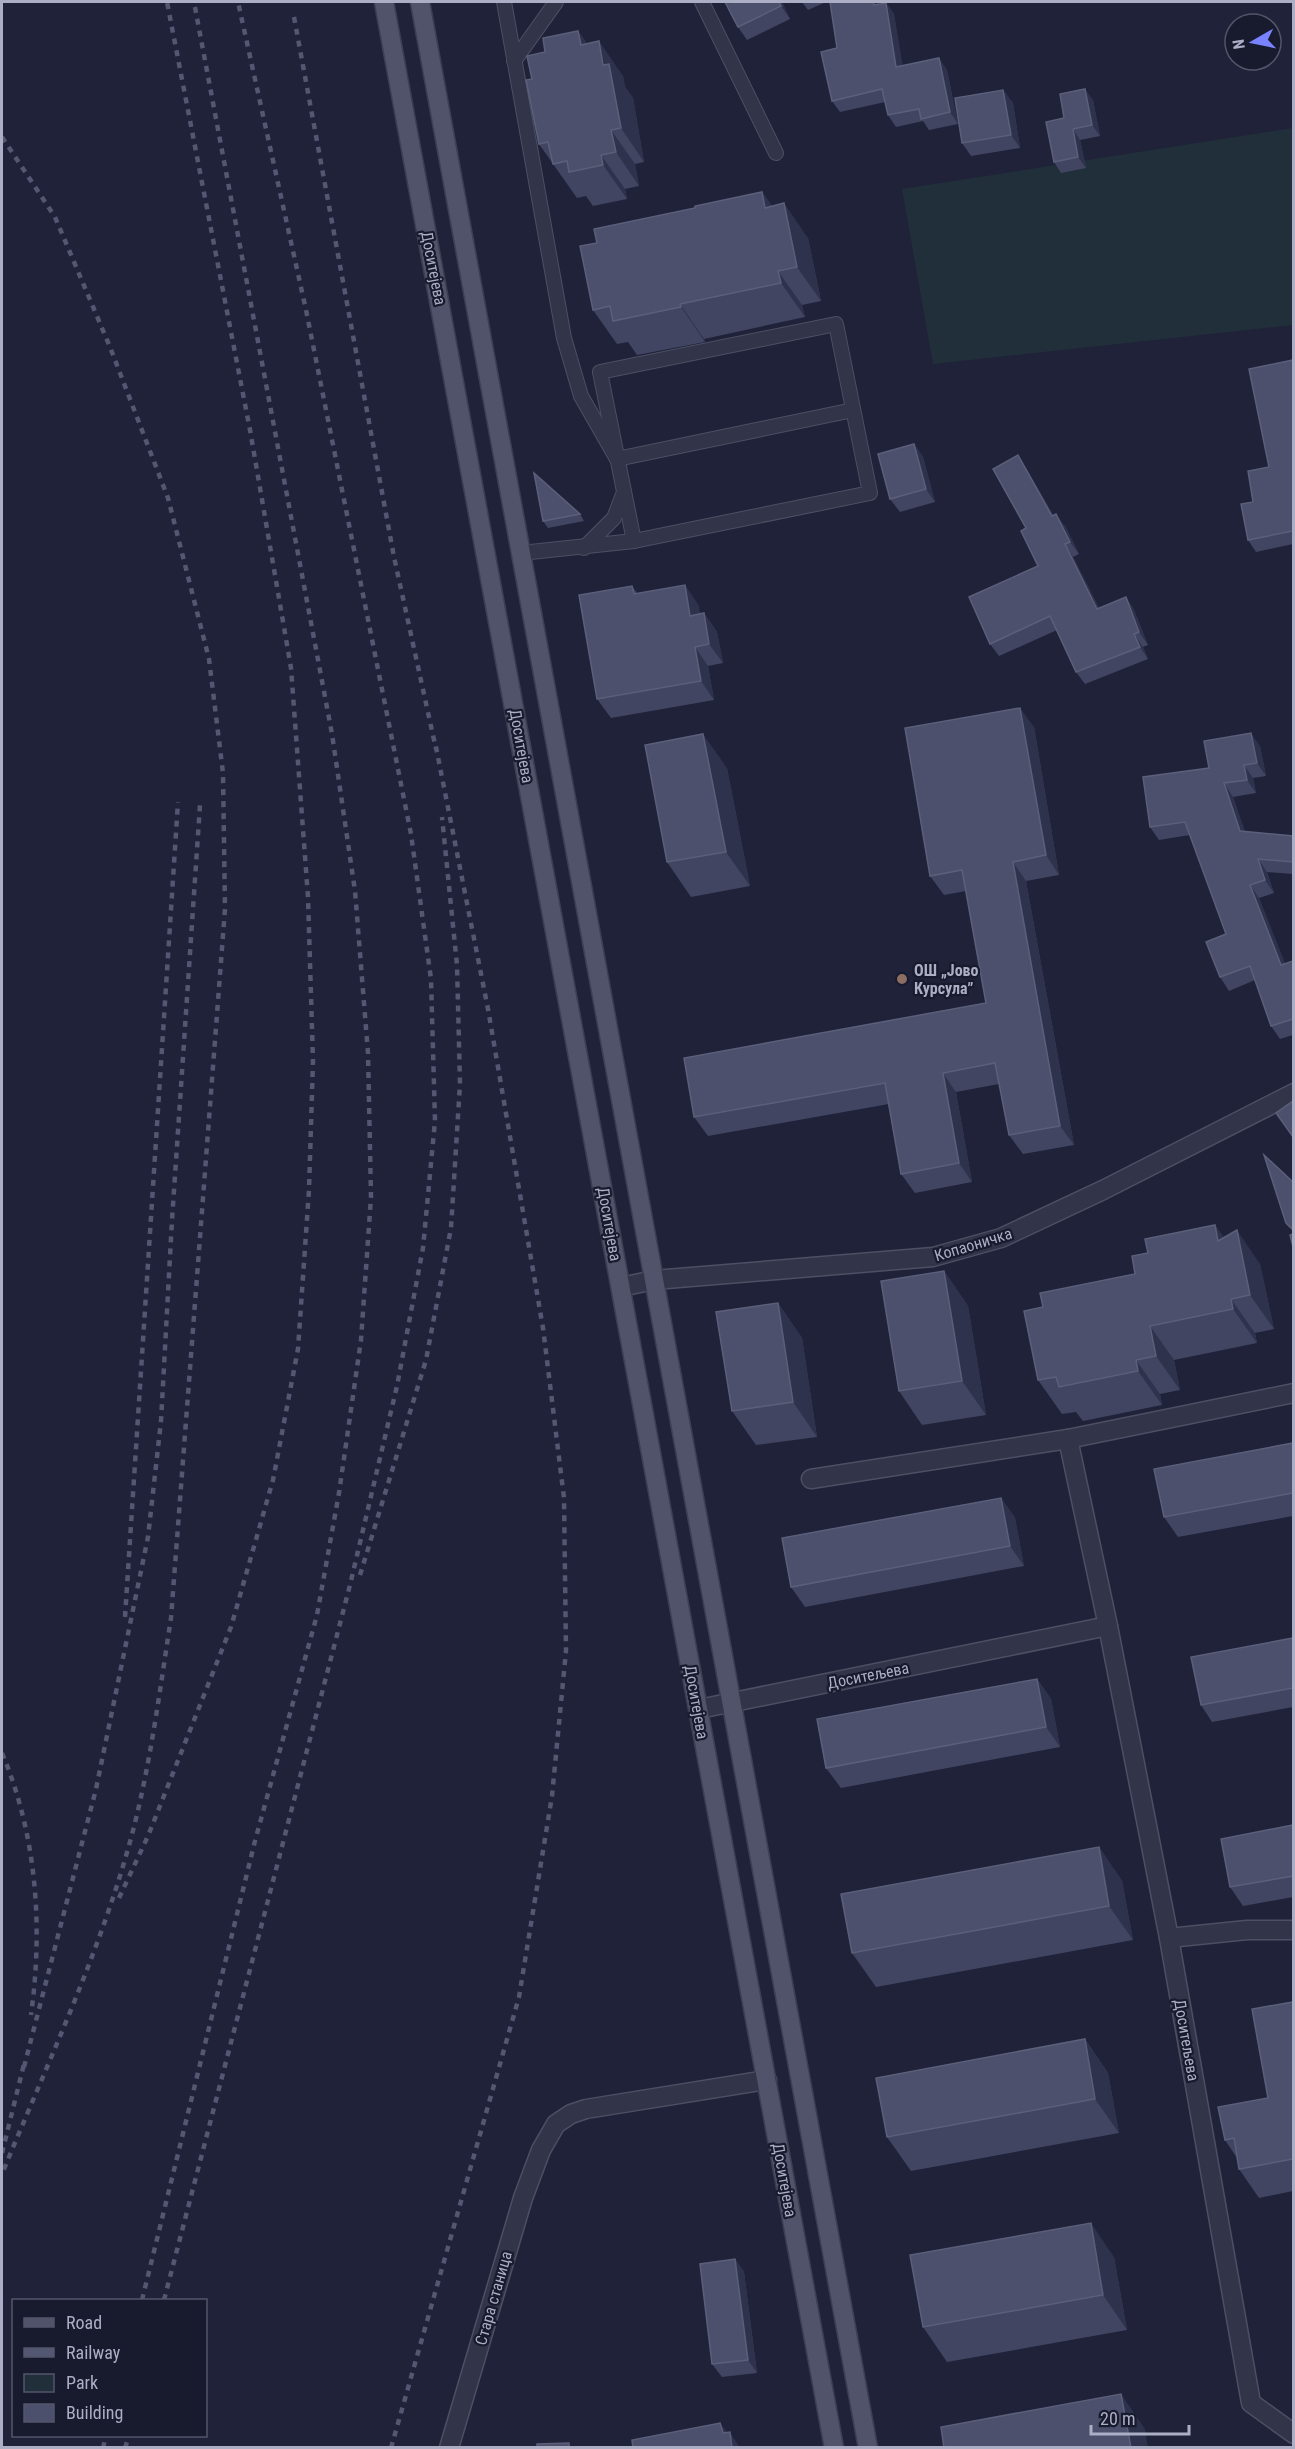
<svg xmlns="http://www.w3.org/2000/svg" width="1295" height="2449" font-family="'Roboto Condensed',sans-serif">
<style>
.green{fill:#212f3a}
.lines{fill:none;stroke-linecap:round;stroke-linejoin:round}
.service-casing{stroke:#4d4f64;stroke-width:16}
.minor-casing{stroke:#4d4f64;stroke-width:21}
.primary-casing{stroke:#3c3e53;stroke-width:21}
.service{stroke:#323549;stroke-width:14}
.minor{stroke:#323549;stroke-width:18}
.primary{stroke:#50536a;stroke-width:18}
.rail{stroke:#545771;stroke-width:4.5;stroke-dasharray:6 6;stroke-linecap:butt}
.wall{fill:#424561}
.shaded-wall{fill:#2f324c}
.building{fill:#4d506c;stroke:#5c5f7a;stroke-width:1.5}
.education-dot{fill:#8d6e63;stroke:#181a2e;stroke-width:2}
.labels{text-anchor:middle;stroke-width:4.5;stroke-linejoin:round;paint-order:stroke}
.street-label{font-size:16px;fill:#acaec6;stroke:#181a2e}
.poi-label{font-size:16px;font-weight:bold;fill:#acaec6;stroke:#181a2e;text-anchor:start}
</style>
<rect width="100%" height="100%" fill="#1f2239"/>
<polygon class="green" points="1293,128 1293,325 933,364 902,189"/>
<g class="lines">
<g class="service-casing">
<g id="service">
<polyline points="504,2 564,338 581,396 617,459 853,410"/>
<polyline points="702,2 776,153"/>
<polyline points="514,61 556,2"/>
<polygon points="836,324 870,493 634,541 600,372"/>
<polyline points="584,548 614,518 624,492"/>
<polyline points="521,553 634,541"/>
</g>
</g>
<g class="minor-casing">
<g id="minor">
<polyline points="621,1287 654,1280 933,1257 1001,1238 1103,1190 1294,1093"/>
<polyline points="1068,1439 1108,1626"/>
<polyline points="811,1479 1068,1439 1294,1393"/>
<polyline points="699,1709 1108,1626 1169,1938 1251,2403 1294,2434"/>
<polyline points="1169,1938 1247,1930 1294,1930"/>
<polyline points="449,2448 523,2198 541,2150 556,2124 571,2114 586,2109 767,2080"/>
</g>
</g>
<g class="primary-casing">
<g id="primary">
<polyline points="384,2 834,2448"/>
<polyline points="420,2 868,2448"/>
</g>
</g>
<use href="#service" class="service"/>
<use href="#minor" class="minor"/>
<use href="#primary" class="primary"/>
<g class="rail">
<polyline points="294,17 394,557 436,749"/>
<path d="M2,137L55,217L110,347L168,498L209,659L223,773L225,909L171,1618C160,1689 150,1768 131,1838C100,1953 47,2064 2,2174"/>
<polyline points="360,1575 426,1360 451,1228 460,1084 457,965 442,817"/>
<polyline points="125,1617 178,802"/>
<path d="M2,1753C37,1836 43,1927 31,2015"/>
<polyline points="119,1898 148,1836 231,1627 273,1480 298,1349 309,1190 313,1061 308,897 291,668 250,430 167,2"/>
<polyline points="24,2067 96,1789 148,1537 161,1421 172,1220 200,805"/>
<polyline points="2,2153 25,2060"/>
<polyline points="142,2300 255,1841 317,1615 339,1493 361,1340 371,1197 368,1053 355,891 332,734 194,2"/>
<polyline points="164,2300 350,1585 397,1386 423,1248 435,1121 431,979 411,834 306,310 238,2"/>
<polyline points="103,2448 106,2436"/>
<polyline points="125,2448 129,2436"/>
<polyline points="391,2448 519,1997 552,1796 566,1651 564,1498 543,1328 488,1009 435,742"/>
</g>
</g>
<g class="wall">
<polygon points="782,2 790,19 747,40 738,27"/>
<polygon points="802,2 826,2 808,10"/>
<polygon points="830,2 879,2 879,4 886,3 894,14 902,66 947,70 958,124 929,130 923,121 896,127 888,115 885,102 840,112 832,101 837,48"/>
<polygon points="578,31 587,44 623,76 625,87 633,98 644,162 635,164 639,186 625,189 627,199 593,206 586,196 577,198 539,144 532,79 545,52"/>
<polygon points="1003,90 1013,103 1020,148 971,156 962,143"/>
<polygon points="1093,100 1100,136 1080,140 1086,168 1061,173 1054,162 1064,118"/>
<polygon points="762,192 772,206 808,238 821,301 802,305 805,317 704,339 705,342 637,355 628,342 617,344 593,310 597,243 695,208"/>
<polygon points="1293,360 1293,544 1256,552 1248,540 1253,502 1269,467"/>
<polygon points="914,444 923,457 935,502 900,512 890,499"/>
<polygon points="1018,455 1026,468 1053,515 1065,526 1079,554 1073,557 1099,608 1126,597 1134,610 1148,645 1143,647 1148,659 1085,684 1076,672 1057,630 999,656 990,644 1038,566 1026,528"/>
<polygon points="580,514 584,521 548,528 543,521"/>
<polygon points="632,586 637,593 698,604 700,614 704,613 717,632 723,663 708,666 714,700 611,718 597,699"/>
<polygon points="1034,727 1059,875 1026,881 1074,1145 1023,1154 1009,1135 999,1084 956,1092 972,1182 915,1193 901,1174 889,1104 708,1136 694,1117 986,1003 966,891 944,895 930,876"/>
<polygon points="1260,746 1266,776 1253,778 1256,793 1233,797 1245,832 1293,836 1293,874 1267,872 1274,893 1259,898 1285,964 1293,961 1293,1035 1280,1039 1271,1026 1255,980 1229,991 1220,977 1226,934 1190,835 1159,840 1150,827 1209,768"/>
<polygon points="727,768 750,886 691,897 667,862"/>
<polygon points="1215,1225 1224,1238 1260,1264 1274,1329 1255,1333 1257,1343 1174,1360 1180,1390 1160,1394 1162,1405 1083,1421 1076,1412 1062,1414 1038,1380 1043,1307 1135,1274 1148,1253"/>
<polygon points="944,1271 968,1306 986,1415 922,1425 899,1391"/>
<polygon points="778,1303 802,1338 817,1437 756,1445 732,1411"/>
<polygon points="1293,1443 1293,1516 1178,1537 1164,1517"/>
<polygon points="1001,1498 1015,1518 1024,1566 805,1607 791,1587"/>
<polygon points="1293,1638 1293,1707 1212,1722 1201,1705"/>
<polygon points="1037,1679 1051,1699 1060,1747 841,1788 826,1768"/>
<polygon points="1293,1825 1293,1897 1243,1906 1230,1887"/>
<polygon points="1099,1847 1122,1881 1133,1940 876,1987 852,1953"/>
<polygon points="1293,2002 1293,2191 1259,2198 1239,2169 1237,2158 1225,2140 1268,2098"/>
<polygon points="1085,2039 1108,2073 1119,2133 911,2171 887,2137"/>
<polygon points="1114,2257 1127,2330 947,2362 923,2327"/>
<polygon points="735,2259 744,2272 757,2373 722,2377 712,2364"/>
</g>
<g class="shaded-wall">
<polygon points="779,2 782,2 790,19 781,6"/>
<polygon points="873,2 879,2 882,16 874,5"/>
<polygon points="886,3 894,14 905,79 896,67"/>
<polygon points="578,31 602,65 581,45"/>
<polygon points="599,41 623,76 625,87 633,98 644,162 621,128 603,65"/>
<polygon points="939,58 947,70 958,124 950,112"/>
<polygon points="1085,89 1093,100 1100,136 1092,125"/>
<polygon points="1003,90 1013,103 1020,148 1011,135"/>
<polygon points="1073,129 1080,140 1086,168 1078,157"/>
<polygon points="611,130 635,164 639,186 616,152"/>
<polygon points="601,155 625,189 627,199 603,165"/>
<polygon points="762,192 786,226 765,208"/>
<polygon points="784,203 808,238 821,301 797,267"/>
<polygon points="778,271 802,305 805,317 781,283"/>
<polygon points="680,304 704,339 705,342 681,307"/>
<polygon points="914,444 923,457 935,502 926,489"/>
<polygon points="1018,455 1026,468 1061,528 1052,516"/>
<polygon points="1056,514 1065,526 1079,554 1070,542"/>
<polygon points="1065,544 1073,557 1106,621 1097,609"/>
<polygon points="685,585 698,604 703,635 690,616"/>
<polygon points="1126,597 1134,610 1148,645 1139,632"/>
<polygon points="704,613 717,632 723,663 709,644"/>
<polygon points="1134,634 1143,647 1148,659 1140,647"/>
<polygon points="695,647 708,666 714,700 701,681"/>
<polygon points="1020,708 1034,727 1059,875 1046,855"/>
<polygon points="1251,733 1260,746 1266,776 1257,763"/>
<polygon points="703,734 727,768 750,886 726,852"/>
<polygon points="1244,765 1253,778 1256,793 1247,780"/>
<polygon points="1224,783 1233,797 1249,844 1240,831"/>
<polygon points="1258,859 1267,872 1274,893 1265,880"/>
<polygon points="1013,862 1026,881 1074,1145 1060,1126"/>
<polygon points="1250,885 1259,898 1291,978 1281,965"/>
<polygon points="943,1073 956,1092 972,1182 959,1163"/>
<polygon points="1215,1225 1239,1259 1218,1241"/>
<polygon points="1237,1230 1260,1264 1274,1329 1250,1295"/>
<polygon points="944,1271 968,1306 986,1415 962,1381"/>
<polygon points="1231,1299 1255,1333 1257,1343 1233,1309"/>
<polygon points="778,1303 802,1338 817,1437 793,1402"/>
<polygon points="1150,1326 1174,1360 1180,1390 1156,1356"/>
<polygon points="1136,1360 1160,1394 1162,1405 1138,1371"/>
<polygon points="1001,1498 1015,1518 1024,1566 1010,1546"/>
<polygon points="1037,1679 1051,1699 1060,1747 1046,1727"/>
<polygon points="1099,1847 1122,1881 1133,1940 1109,1906"/>
<polygon points="1085,2039 1108,2073 1119,2133 1095,2099"/>
<polygon points="1091,2223 1114,2257 1127,2330 1103,2295"/>
<polygon points="735,2259 744,2272 757,2373 748,2360"/>
<polygon points="1121,2394 1145,2429 1148,2448 1131,2448"/>
<polygon points="720,2423 731,2437 730,2432 740,2448 732,2448 723,2433"/>
</g>
<g class="building">
<polygon points="725,2 779,2 781,6 738,27"/>
<polygon points="830,2 873,2 874,5 886,3 896,67 939,58 950,112 921,119 919,109 888,115 882,89 832,101 821,52 837,48"/>
<polygon points="578,31 581,45 599,41 603,65 609,64 621,128 611,130 616,152 601,155 603,165 569,172 567,161 553,164 548,142 539,144 526,80 532,79 527,56 545,52 543,38"/>
<polygon points="1085,89 1092,125 1073,129 1078,157 1054,162 1046,122 1064,118 1060,94"/>
<polygon points="1003,90 1011,135 962,143 955,98"/>
<polygon points="762,192 765,208 784,203 797,267 778,271 781,283 680,304 681,307 613,321 610,306 593,310 580,246 597,243 594,229 695,208 695,206"/>
<polygon points="1293,360 1293,531 1248,540 1241,504 1253,502 1248,471 1269,467 1249,369"/>
<polygon points="914,444 926,489 890,499 878,454"/>
<polygon points="1018,455 1052,516 1056,514 1070,542 1065,544 1097,609 1126,597 1139,632 1134,634 1140,647 1076,672 1050,616 990,644 969,597 1038,566 1021,531 1026,528 993,469"/>
<polygon points="534,473 580,514 543,521"/>
<polygon points="685,585 690,616 704,613 709,644 695,647 701,681 597,699 579,595 632,586 634,594"/>
<polygon points="1020,708 1046,855 1013,862 1060,1126 1009,1135 995,1063 943,1073 959,1163 901,1174 885,1083 694,1117 684,1058 986,1003 962,870 930,876 905,728"/>
<polygon points="1251,733 1257,763 1244,765 1247,780 1224,783 1240,831 1293,836 1293,862 1258,859 1265,880 1250,885 1281,965 1293,961 1293,1019 1271,1026 1250,966 1220,977 1206,942 1226,934 1185,822 1150,827 1143,777 1209,768 1204,741"/>
<polygon points="703,734 726,852 667,862 645,745"/>
<polygon points="1293,1101 1293,1137 1276,1113"/>
<polygon points="1264,1155 1293,1182 1293,1230 1286,1223"/>
<polygon points="1215,1225 1218,1241 1237,1230 1250,1295 1231,1299 1233,1309 1150,1326 1156,1356 1136,1360 1138,1371 1059,1387 1056,1377 1038,1380 1024,1311 1043,1307 1040,1293 1135,1274 1132,1256 1148,1253 1145,1239"/>
<polygon points="1293,1234 1293,1247 1290,1235"/>
<polygon points="944,1271 962,1381 899,1391 881,1281"/>
<polygon points="778,1303 793,1402 732,1411 716,1312"/>
<polygon points="1293,1443 1293,1493 1164,1517 1154,1469"/>
<polygon points="1001,1498 1010,1546 791,1587 782,1538"/>
<polygon points="1293,1638 1293,1688 1201,1705 1191,1657"/>
<polygon points="1037,1679 1046,1727 826,1768 817,1719"/>
<polygon points="1293,1825 1293,1876 1230,1887 1221,1839"/>
<polygon points="1099,1847 1109,1906 852,1953 841,1894"/>
<polygon points="1293,2002 1293,2159 1239,2169 1234,2138 1225,2140 1218,2107 1268,2098 1252,2009"/>
<polygon points="1085,2039 1095,2099 887,2137 876,2078"/>
<polygon points="1091,2223 1103,2295 923,2327 910,2255"/>
<polygon points="735,2259 748,2360 712,2364 700,2264"/>
<polygon points="1121,2394 1131,2448 944,2448 941,2427"/>
<polygon points="720,2423 723,2433 730,2432 732,2448 633,2448 632,2440"/>
<polygon points="569,2443 569,2448 537,2448 537,2444"/>
</g>
<circle class="education-dot" cx="902" cy="979" r="6"/>
<g class="labels">
<g class="street-label">
<text transform="translate(434 268) rotate(79)" y="6">Доситејева</text>
<text transform="translate(522 746) rotate(80)" y="6">Доситејева</text>
<text transform="translate(610 1224) rotate(80)" y="6">Доситејева</text>
<text transform="translate(973 1244) rotate(-17)" y="6">Копаоничка</text>
<text transform="translate(868 1675) rotate(-11)" y="6">Доситељева</text>
<text transform="translate(697 1702) rotate(80)" y="6">Доситејева</text>
<text transform="translate(1187 2040) rotate(80)" y="6">Доситељева</text>
<text transform="translate(785 2180) rotate(80)" y="6">Доситејева</text>
<text transform="translate(493 2298) rotate(-74)" y="6">Стара станица</text>
</g>
<g class="poi-label">
<text x="914" y="976">ОШ „Јово<tspan x="914" dy="18">Курсула”</tspan></text>
</g>
</g>
<rect width="1295" height="2449" fill="none" stroke="#acaec6" stroke-width="6"/>
<rect x="12" y="2299" width="195" height="138" fill="#181a2e" stroke="#53556b" stroke-width="1.5"/>
<rect x="24" y="2318" width="30" height="9" fill="#50536a" stroke="#53556b" stroke-width="1.5"/>
<text x="66" y="2329" font-size="18" fill="#acaec6">Road</text>
<rect x="24" y="2348" width="30" height="9" fill="#545771" stroke="#53556b" stroke-width="1.5"/>
<text x="66" y="2359" font-size="18" fill="#acaec6">Railway</text>
<rect x="24" y="2374" width="30" height="18" fill="#212f3a" stroke="#53556b" stroke-width="1.5"/>
<text x="66" y="2389" font-size="18" fill="#acaec6">Park</text>
<rect x="24" y="2404" width="30" height="18" fill="#4d506c" stroke="#53556b" stroke-width="1.5"/>
<text x="66" y="2419" font-size="18" fill="#acaec6">Building</text>
<g transform="translate(1253 42) rotate(261)"><circle r="28" fill="#181a2e" stroke="#53556b" stroke-width="1.5"/>
<path d="M0-4.5L10 22L0 15L-10 22Z" fill="#7983ff"/>
<text y="-9" font-size="16" font-weight="bold" text-anchor="middle" fill="#acaec6">N</text>
</g>
<path d="M1091 2425v9h98v-9" fill="none" stroke="#acaec6" stroke-width="3"/>
<text x="1100" y="2425" font-size="18" fill="#acaec6" stroke="#181a2e" stroke-width="4.5" paint-order="stroke">20 m</text>
</svg>
